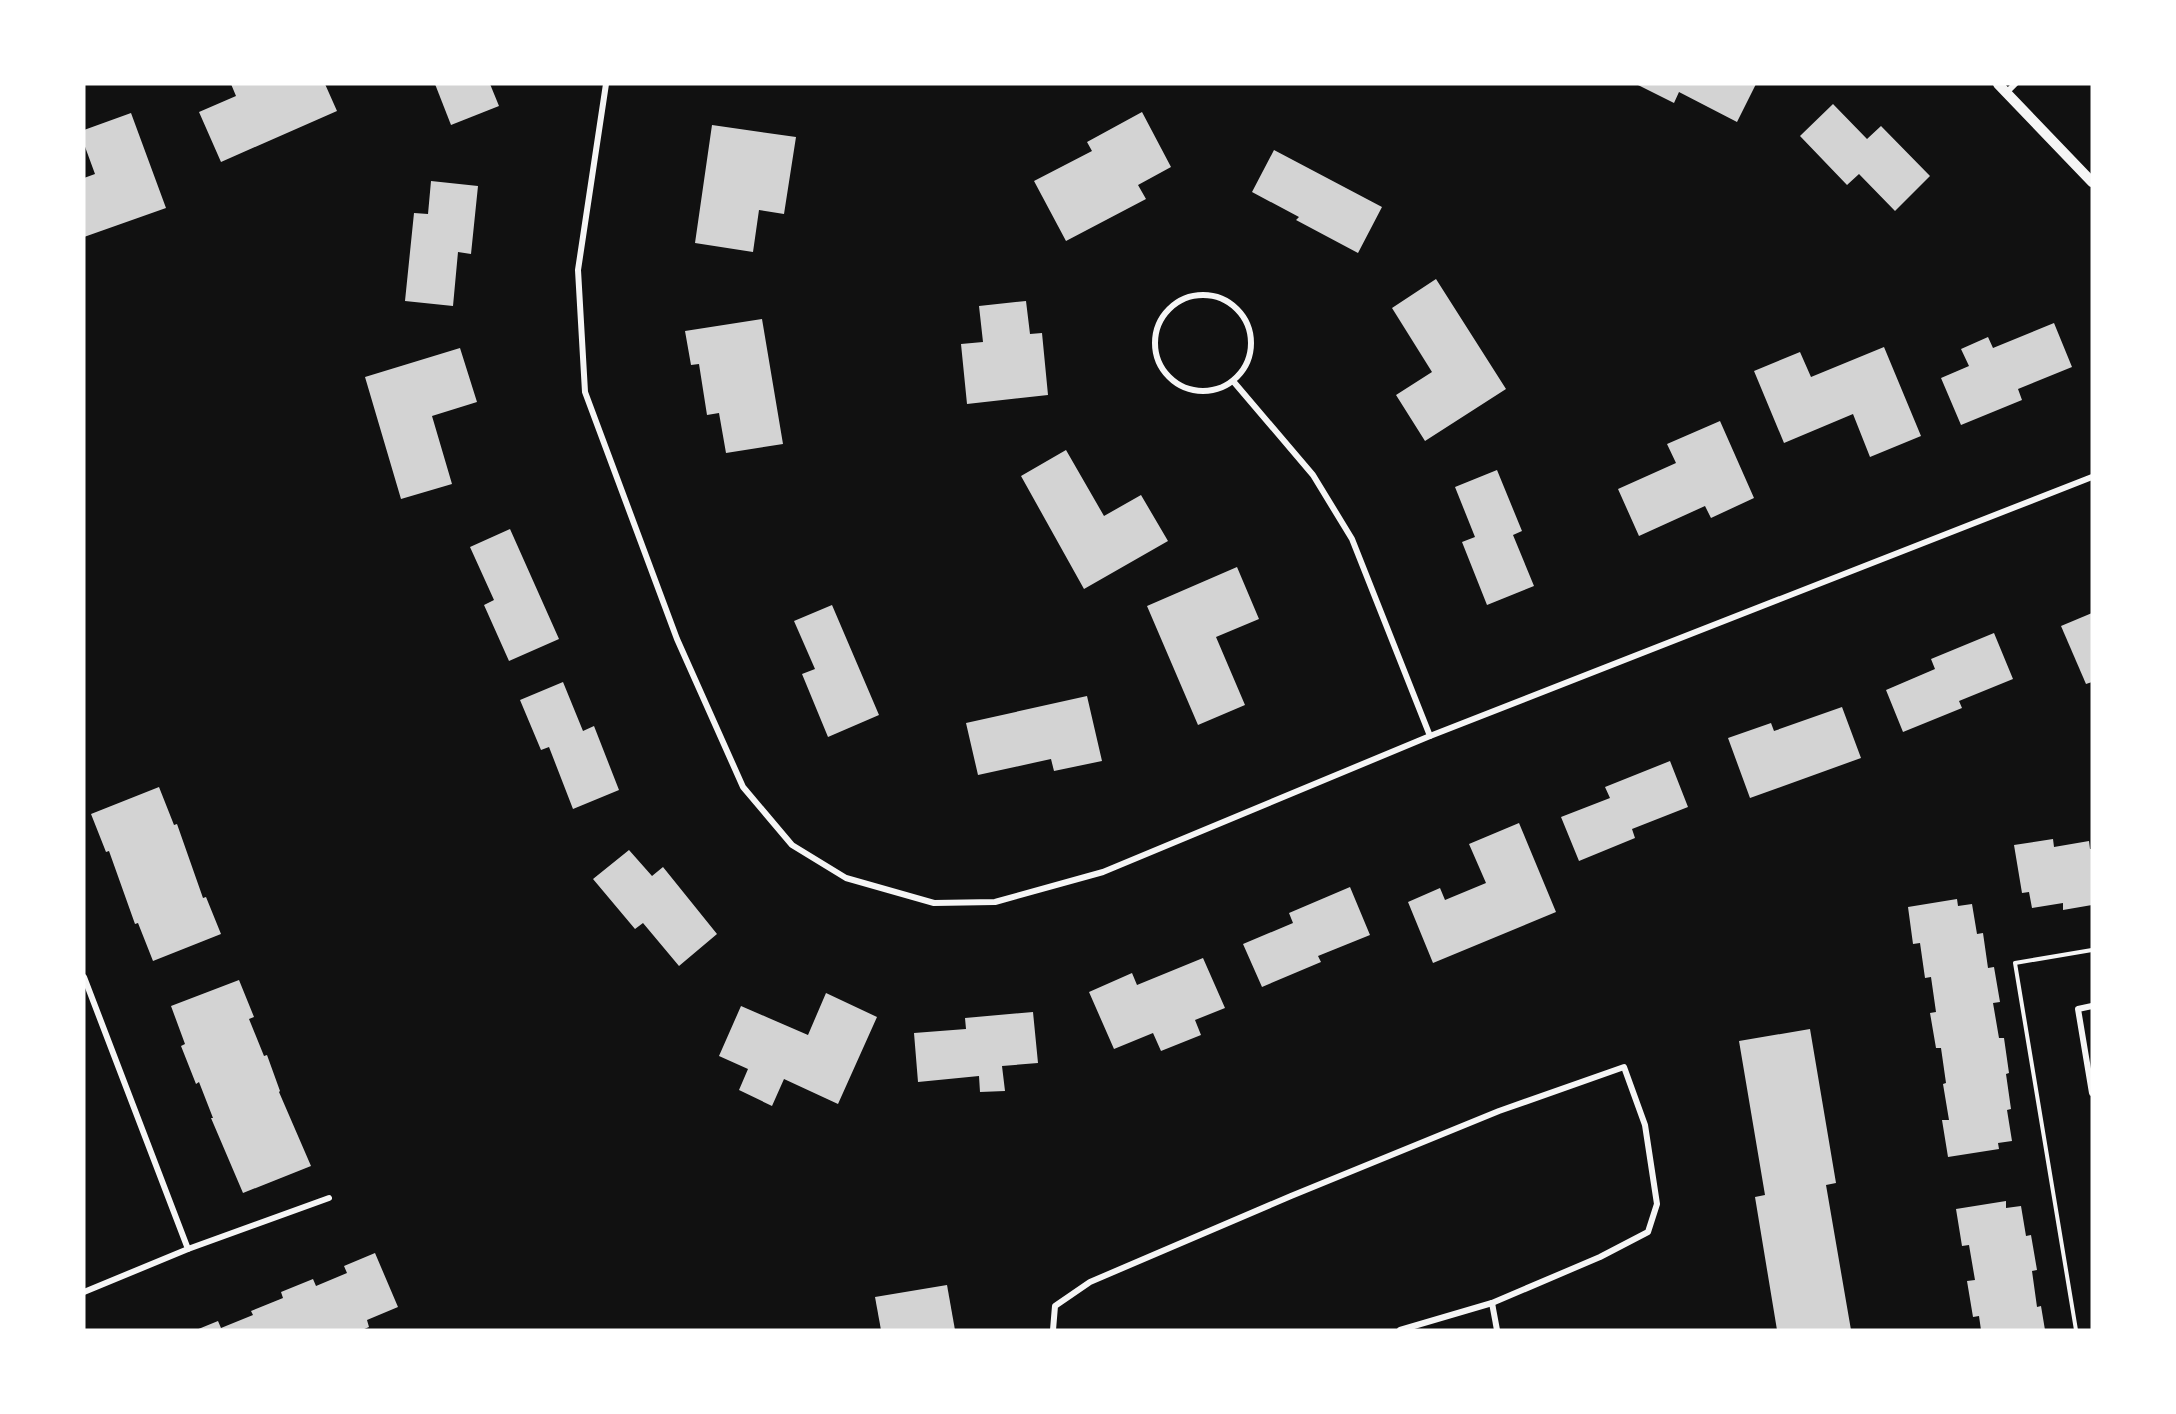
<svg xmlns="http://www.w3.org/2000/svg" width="2176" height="1414" font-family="'Source Sans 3',sans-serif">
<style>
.building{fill:#d3d3d3}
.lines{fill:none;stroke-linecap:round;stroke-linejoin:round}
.path{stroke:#f5f5f5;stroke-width:4}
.minor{stroke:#f5f5f5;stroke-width:6}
.tertiary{stroke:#f5f5f5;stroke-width:10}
</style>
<rect width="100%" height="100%" fill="#111"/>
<g class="building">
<polygon points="231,84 325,84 337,111 221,162 199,112 236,96"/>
<polygon points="435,84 490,84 499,106 451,125"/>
<polygon points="1636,84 1756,84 1737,122 1679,92 1674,103"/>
<polygon points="1833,104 1867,139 1881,126 1930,176 1895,211 1859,174 1847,185 1800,136"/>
<polygon points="1142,112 1171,167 1138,185 1146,199 1066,241 1034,181 1092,151 1087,142"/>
<polygon points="131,113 166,208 84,237 84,178 95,174 84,144 84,130"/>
<polygon points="712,125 796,137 784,214 759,210 753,252 695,243"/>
<polygon points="1274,150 1382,207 1358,253 1296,220 1299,217 1252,192"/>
<polygon points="431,181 478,186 471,254 458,252 453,306 405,301 414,213 428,214"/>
<polygon points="1436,279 1506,389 1425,441 1396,395 1432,372 1392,308"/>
<polygon points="1026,301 1030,334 1042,333 1048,395 967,404 961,344 983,342 979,306"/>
<polygon points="762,319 783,444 726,453 719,413 707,415 699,364 691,365 685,331"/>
<polygon points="2054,323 2072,367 2018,389 2022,400 1961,425 1941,378 1969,366 1961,349 1988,337 1993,348"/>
<polygon points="1884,347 1921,436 1870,457 1853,414 1784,443 1754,371 1800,352 1811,377"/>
<polygon points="460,348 477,402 432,416 452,484 401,499 365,377"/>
<polygon points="1720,421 1754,498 1711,518 1705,506 1639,536 1618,489 1676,463 1667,444"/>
<polygon points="1066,450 1104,516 1141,495 1168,541 1084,589 1021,476"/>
<polygon points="1497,470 1522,531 1513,535 1534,586 1487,605 1462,542 1475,537 1455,487"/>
<polygon points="510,529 559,639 509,661 484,605 494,600 470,547"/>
<polygon points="1237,567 1259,619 1216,637 1245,705 1198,725 1147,606"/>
<polygon points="832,605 879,715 828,737 802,674 815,669 794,621"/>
<polygon points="2092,613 2092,682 2086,684 2061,626"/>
<polygon points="1994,633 2013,679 1959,701 1962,708 1903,732 1886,690 1935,669 1931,659"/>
<polygon points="563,682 583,731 594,726 619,790 573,809 549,747 541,750 520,700"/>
<polygon points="1087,696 1102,761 1054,771 1051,759 978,775 966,723"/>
<polygon points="1842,707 1861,758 1750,798 1728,738 1771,723 1774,731"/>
<polygon points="1670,761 1688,807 1632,829 1635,838 1579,861 1561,817 1610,798 1605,787"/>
<polygon points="159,787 174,825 177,824 203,898 206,897 221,934 153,961 138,923 135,924 109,851 106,852 91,814"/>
<polygon points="1519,823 1556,912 1433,963 1408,902 1440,888 1445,900 1486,883 1469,844"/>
<polygon points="2053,839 2054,847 2089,841 2090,849 2092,849 2092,905 2063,910 2063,903 2032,908 2029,892 2022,893 2014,845"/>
<polygon points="629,850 652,876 663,867 717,934 679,966 643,923 635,929 593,879"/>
<polygon points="1350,887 1370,935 1318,956 1321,962 1262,987 1243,944 1293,923 1289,913"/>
<polygon points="1957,899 1958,906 1972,904 1977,934 1983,933 1988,968 1994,967 2000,1002 1993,1003 1999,1038 2004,1038 2009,1073 2006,1074 2011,1109 2007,1110 2012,1141 1998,1143 1999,1149 1948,1157 1942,1120 1949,1120 1943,1084 1946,1083 1941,1048 1936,1048 1930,1013 1936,1012 1931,977 1925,978 1920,943 1913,944 1908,907"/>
<polygon points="1203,958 1225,1008 1195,1020 1201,1035 1161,1051 1153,1033 1114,1049 1089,992 1132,973 1137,985"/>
<polygon points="239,980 254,1017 249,1019 264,1056 267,1055 280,1091 279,1092 311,1166 243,1193 211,1118 213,1118 199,1082 196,1084 181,1046 185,1044 171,1006"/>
<polygon points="826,993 877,1017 838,1104 784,1079 772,1106 739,1090 748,1069 719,1056 741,1006 808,1035"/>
<polygon points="1033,1012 1038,1063 1002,1066 1005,1091 980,1092 979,1076 918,1082 914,1033 966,1029 965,1018"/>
<polygon points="1810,1029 1836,1183 1826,1185 1851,1330 1777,1330 1755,1197 1765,1195 1739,1041"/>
<polygon points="2006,1201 2006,1208 2021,1206 2026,1236 2031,1235 2037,1270 2032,1271 2037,1307 2041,1306 2045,1330 1981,1330 1979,1316 1973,1317 1967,1281 1975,1280 1969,1245 1962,1246 1956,1209"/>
<polygon points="375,1253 398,1307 367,1320 369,1327 362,1330 196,1330 218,1321 221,1328 253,1315 251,1311 283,1298 281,1292 313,1279 316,1286 347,1273 344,1266"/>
<polygon points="947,1285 955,1330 881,1330 875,1297"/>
</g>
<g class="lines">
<polyline class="path" points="2076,1330 2015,963 2092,950"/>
<g class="minor">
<polyline points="606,84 578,270 585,392 677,639 743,787 792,845 846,878 934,903 995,902 1103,872 1430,736 2092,477"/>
<polyline points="2007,92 2015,84"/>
<circle cx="1203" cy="343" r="48"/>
<polyline points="1233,381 1313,475 1352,539 1430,736"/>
<polyline points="84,977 188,1249"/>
<polyline points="2092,1006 2078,1009 2092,1093"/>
<polyline points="84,1292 188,1249 329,1198"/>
<polyline points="1492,1303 1497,1330"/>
<polyline points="1053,1330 1055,1306 1090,1282 1291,1196 1499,1111 1624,1067 1645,1125 1657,1204 1648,1232 1600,1257 1492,1303 1400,1330"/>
</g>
<polyline class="tertiary" points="1998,84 2092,182"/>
</g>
<rect width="2176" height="1414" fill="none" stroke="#ffffff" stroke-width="171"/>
</svg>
